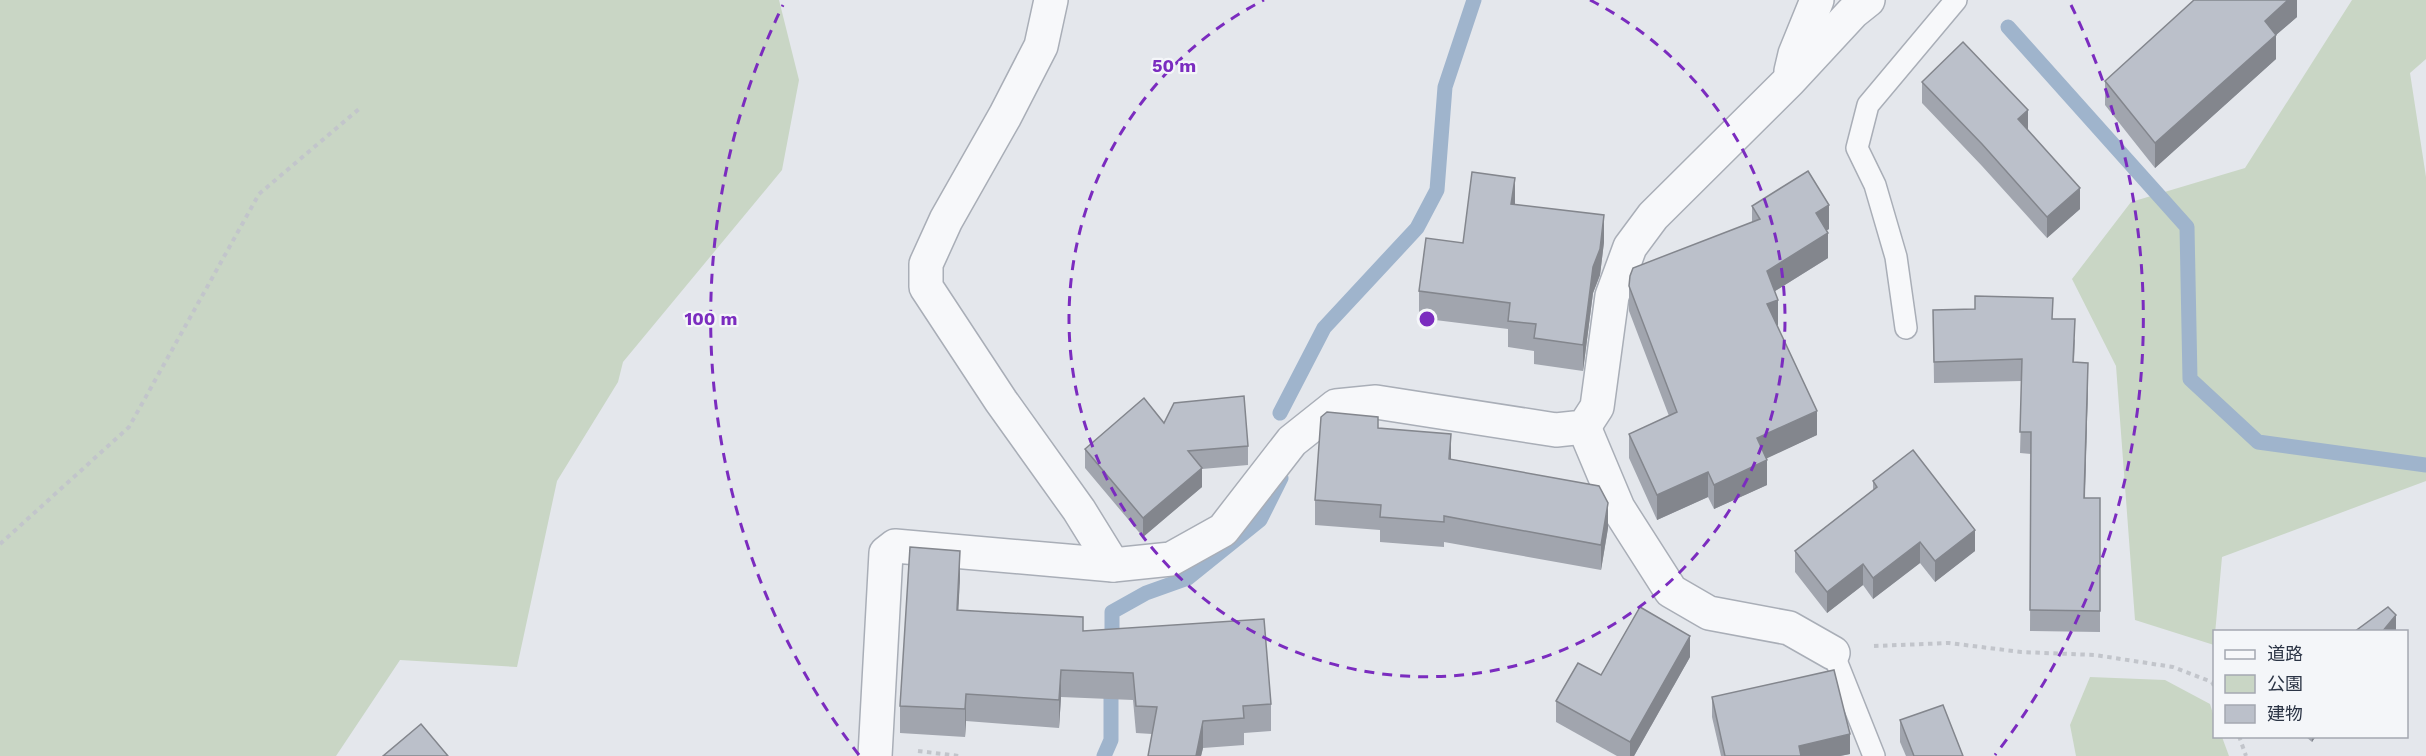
<svg xmlns="http://www.w3.org/2000/svg" width="2426" height="756" font-family="'Work Sans','Noto Sans JP',sans-serif">
<style>
.green{fill:#c9d6c5}
.lines{fill:none;stroke-linecap:round;stroke-linejoin:round}
.stream{stroke:#9fb4cc;stroke-width:15}
.service-casing{stroke:#a9aeb7;stroke-width:24}
.minor-casing{stroke:#a9aeb7;stroke-width:36}
.path{stroke:#c2c5cb;stroke-width:4;stroke-dasharray:4.5 4.5;stroke-linecap:butt}
.service{stroke:#f7f8fa;stroke-width:21}
.minor{stroke:#f7f8fa;stroke-width:33}
.wall{fill:#a1a5ae}
.shaded-wall{fill:#83868d}
.building{fill:#bbc0ca;stroke:#83868d;stroke-width:1.5}
.ring{fill:none;stroke:#7b2cbf;stroke-width:3;stroke-dasharray:10 8}
.centre{fill:#7b2cbf;stroke:#f4f6f9;stroke-width:3}
.ring-label{font-size:18px;text-anchor:middle;font-weight:bold;fill:#7b2cbf;stroke:#f4f6f9;stroke-width:4.5;stroke-linejoin:round;paint-order:stroke}
</style>
<rect width="100%" height="100%" fill="#e4e7ec"/>
<g class="green">
<polygon points="0,0 779,0 799,80 782,170 623,362 618,382 557,481 517,667 400,660 336,756 0,756"/>
<polygon points="2352,0 2426,0 2426,59 2410,73 2426,177 2426,481 2222,557 2214,645 2135,620 2116,366 2072,279 2131,202 2245,168"/>
<polygon points="2090,677 2165,680 2210,704 2214,717 2214,736 2222,737 2229,756 2076,756 2070,725"/>
</g>
<g class="lines">
<g class="stream">
<polyline points="2008,27 2187,227 2190,379 2258,442 2426,465"/>
<polyline points="1280,413 1324,328 1417,228 1437,190 1445,87 1474,0"/>
<polyline points="1112,649 1112,612 1146,593 1188,578 1260,520 1281,478"/>
<polyline points="1104,756 1111,740 1111,679"/>
</g>
<g class="service-casing">
<g id="service">
<polyline points="1906,328 1896,257 1875,185 1857,148 1868,105 1956,0"/>
<polyline points="1833,653 1874,756"/>
</g>
</g>
<g class="minor-casing">
<g id="minor">
<polyline points="1051,0 1041,46 1005,116 946,220 926,264 926,287 1001,401 1079,510 1113,565"/>
<polyline points="1791,71 1795,54 1817,0"/>
<polyline points="1584,427 1618,508 1671,591 1709,613 1789,628 1833,653"/>
<polyline points="875,756 886,553 895,546 1113,565 1171,559 1223,530 1292,441 1336,406 1376,402 1556,430 1584,427 1597,407 1612,296 1630,247 1653,216 1789,81 1853,12 1868,0"/>
</g>
</g>
<g class="path">
<polyline points="0,544 129,427 259,194 359,109"/>
<polyline points="1874,646 1949,643 2021,652 2095,655 2173,667 2212,682 2214,686"/>
<polyline points="2239,736 2246,756"/>
<polyline points="918,751 959,756"/>
</g>
<use href="#service" class="service"/>
<use href="#minor" class="minor"/>
</g>
<g class="wall">
<polygon points="2297,0 2297,17 2276,35 2276,59 2155,168 2105,105 2105,81"/>
<polygon points="1922,82 2028,130 2080,209 2047,238 1982,166 1922,103"/>
<polygon points="1515,204 1604,242 1600,275 1593,293 1583,371 1534,364 1534,351 1508,347 1508,329 1419,318 1419,291 1463,243"/>
<polygon points="1752,206 1829,229 1827,230 1828,258 1775,291 1778,325 1777,325 1817,435 1766,458 1767,485 1714,509 1708,497 1657,520 1629,458 1629,434 1669,416 1629,311 1629,286 1752,222"/>
<polygon points="1933,310 2053,319 2075,340 2074,362 2088,384 2085,498 2100,498 2100,632 2030,631 2031,454 2020,453 2022,381 1934,383"/>
<polygon points="1164,423 1248,446 1248,465 1202,469 1202,487 1143,537 1085,468 1085,449"/>
<polygon points="1378,428 1608,528 1601,570 1444,542 1444,547 1380,542 1380,530 1315,525 1315,500"/>
<polygon points="1873,481 1975,551 1935,582 1920,563 1873,599 1863,585 1827,613 1795,572 1795,551 1873,490"/>
<polygon points="960,578 958,610 1083,631 1271,704 1271,731 1244,733 1244,745 1203,748 1201,756 1148,756 1152,734 1136,733 1133,700 1061,697 1059,728 966,721 965,737 900,733 900,706"/>
<polygon points="1690,657 1634,756 1617,756 1556,722 1556,701 1601,675"/>
<polygon points="1712,697 1850,754 1840,756 1721,756 1712,717"/>
<polygon points="1900,720 1963,756 1906,756 1900,742"/>
<polygon points="2305,736 2316,736 2312,742"/>
</g>
<g class="shaded-wall">
<polygon points="2288,0 2297,0 2297,17 2276,35 2276,59 2155,168 2155,143 2265,21"/>
<polygon points="2028,110 2028,131 2018,119"/>
<polygon points="1515,178 1515,205 1511,204"/>
<polygon points="2080,188 2080,209 2047,238 2047,217"/>
<polygon points="1829,205 1829,229 1816,237 1816,213"/>
<polygon points="1604,215 1604,242 1600,275 1593,293 1583,371 1583,345 1593,267"/>
<polygon points="1828,233 1828,258 1767,296 1767,271"/>
<polygon points="1778,300 1778,325 1767,329 1767,304"/>
<polygon points="2088,363 2088,384 2084,519 2084,498"/>
<polygon points="1817,411 1817,435 1757,463 1757,438"/>
<polygon points="1451,434 1451,459 1449,459"/>
<polygon points="1767,460 1767,485 1714,509 1714,485"/>
<polygon points="1202,468 1202,487 1143,537 1143,518"/>
<polygon points="1708,472 1708,497 1657,520 1657,495"/>
<polygon points="1608,503 1608,528 1601,570 1601,545"/>
<polygon points="1975,530 1975,551 1935,582 1935,561"/>
<polygon points="1920,542 1920,563 1873,599 1873,578"/>
<polygon points="960,551 960,578 957,637 957,610"/>
<polygon points="1863,564 1863,585 1827,613 1827,592"/>
<polygon points="2396,615 2396,632 2382,632"/>
<polygon points="1690,636 1690,657 1634,756 1630,756 1630,742"/>
<polygon points="1061,670 1061,697 1059,728 1059,700"/>
<polygon points="966,694 966,721 965,737 965,709"/>
<polygon points="1203,721 1203,748 1201,756 1196,756"/>
<polygon points="1850,734 1850,754 1840,756 1799,756 1799,746"/>
<polygon points="2312,736 2316,736 2312,742"/>
</g>
<g class="building">
<polygon points="2194,0 2288,0 2265,21 2276,35 2155,143 2105,81"/>
<polygon points="1963,42 2028,110 2018,119 2080,188 2047,217 1982,144 1922,82"/>
<polygon points="1808,171 1829,205 1816,213 1828,233 1767,271 1778,300 1767,304 1817,411 1757,438 1767,460 1714,485 1708,472 1657,495 1629,434 1677,412 1629,286 1630,276 1633,268 1760,219 1752,206"/>
<polygon points="1472,172 1515,178 1511,204 1604,215 1600,249 1593,267 1583,345 1534,338 1536,324 1508,321 1510,303 1419,291 1426,238 1463,243"/>
<polygon points="1975,296 2053,298 2052,319 2075,319 2073,362 2088,363 2084,498 2100,498 2100,611 2030,610 2031,432 2020,432 2022,359 1934,362 1933,310 1975,309"/>
<polygon points="1244,396 1248,446 1188,451 1202,468 1143,518 1085,449 1144,398 1164,423 1174,403"/>
<polygon points="1327,412 1378,417 1378,428 1451,434 1449,459 1599,486 1608,503 1601,545 1444,516 1444,522 1380,517 1381,505 1315,500 1321,417"/>
<polygon points="1913,450 1975,530 1935,561 1920,542 1873,578 1863,564 1827,592 1795,551 1877,487 1873,481"/>
<polygon points="910,547 960,551 957,610 1083,617 1083,631 1264,619 1271,704 1243,706 1244,718 1203,721 1196,756 1148,756 1157,707 1136,706 1133,673 1061,670 1059,700 966,694 965,709 900,706"/>
<polygon points="1640,607 1690,636 1630,742 1556,701 1578,663 1601,675"/>
<polygon points="2388,607 2396,615 2382,632 2354,632"/>
<polygon points="1834,670 1850,734 1799,746 1801,756 1725,756 1712,697"/>
<polygon points="1943,705 1963,756 1914,756 1900,720"/>
<polygon points="421,724 448,756 383,756"/>
</g>
<g class="ring">
<path d="M1590 0A358 358 0 1 1 1264 0"/>
<path d="M859 755A716 716 0 0 1 783 5M2071 5A716 716 0 0 1 1995 755"/>
</g>
<circle cx="1427" cy="319" r="9" class="centre"/>
<g class="ring-label">
<text x="1174" y="72">50 m</text>
<text x="711" y="325">100 m</text>
</g>
<rect x="2213" y="630" width="195" height="108" fill="#f4f6f9" stroke="#a4a8b1" stroke-width="1.5"/>
<rect x="2225" y="650" width="30" height="9" fill="#f7f8fa" stroke="#a4a8b1" stroke-width="1.5"/>
<text x="2267" y="660" font-size="18" fill="#2b3445">道路</text>
<rect x="2225" y="675" width="30" height="18" fill="#c9d6c5" stroke="#a4a8b1" stroke-width="1.5"/>
<text x="2267" y="690" font-size="18" fill="#2b3445">公園</text>
<rect x="2225" y="705" width="30" height="18" fill="#bbc0ca" stroke="#a4a8b1" stroke-width="1.5"/>
<text x="2267" y="720" font-size="18" fill="#2b3445">建物</text>
</svg>
